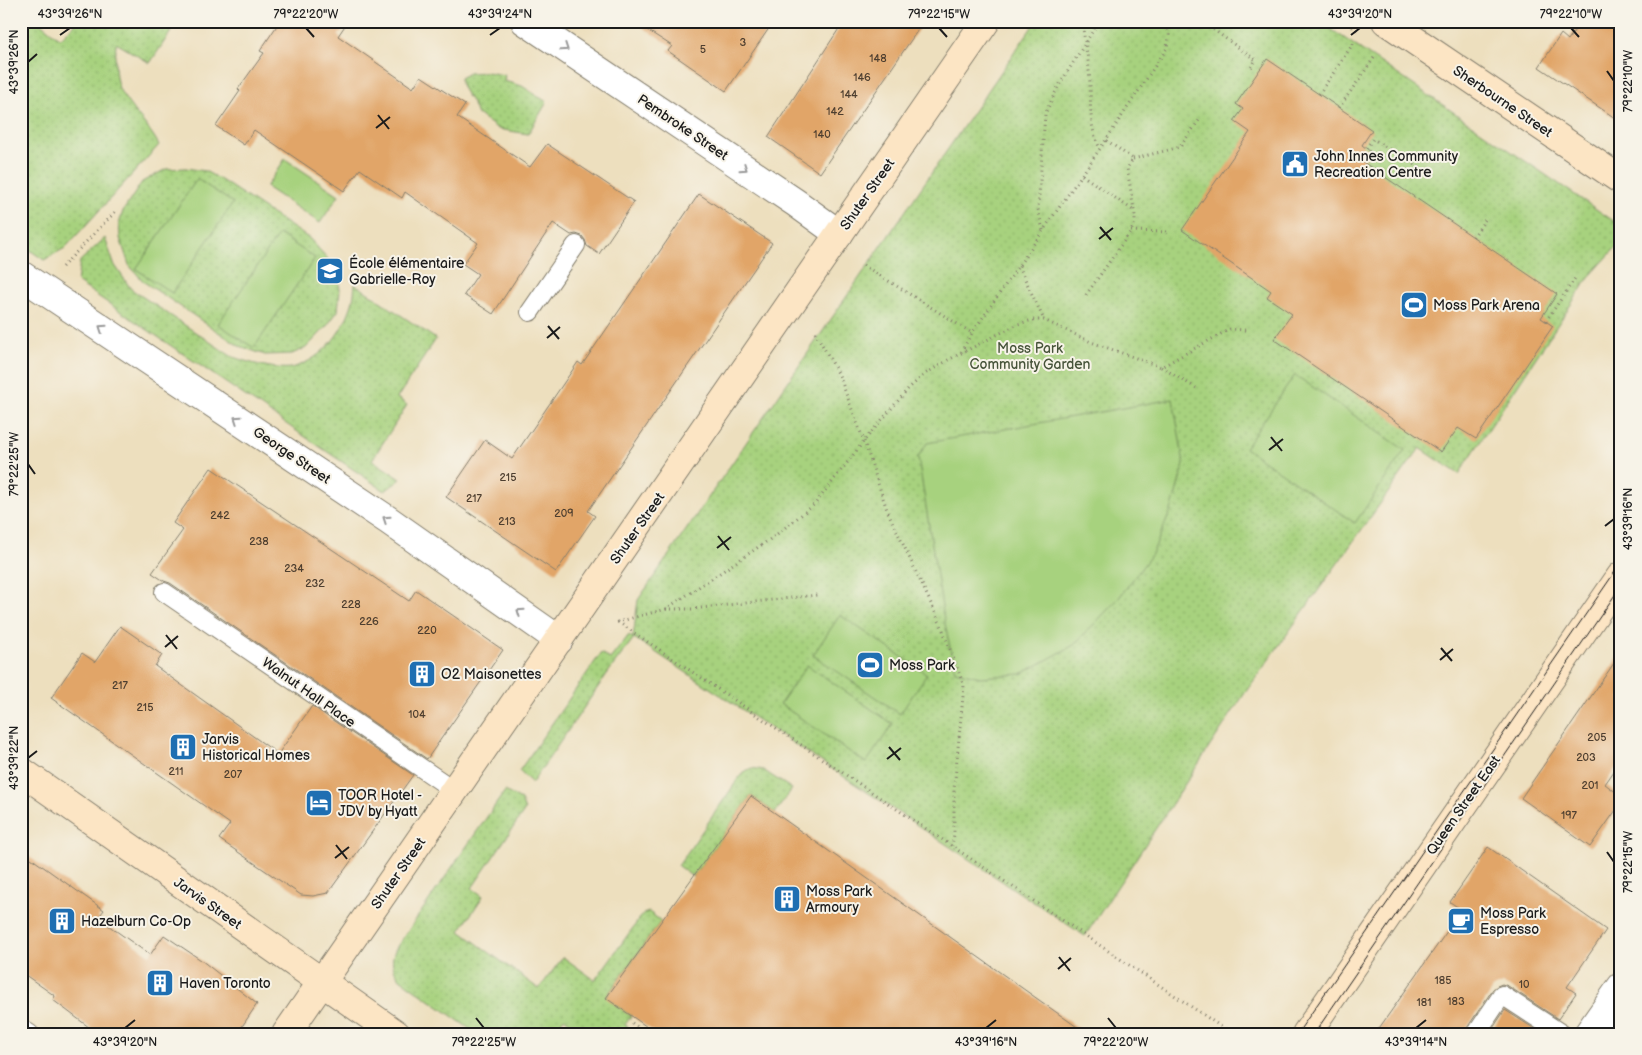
<svg xmlns="http://www.w3.org/2000/svg" width="1642" height="1055" font-family="'Balsamiq Sans',sans-serif">
<style>
.green{fill:url(#green-dots);stroke:#62774d}
.pitch{fill:#a7d27e;stroke:#62774d}
.building{fill:#e1a568}
.lines{fill:none;stroke-linecap:round;stroke-linejoin:round}
.lane-casing{stroke:#847e6d;stroke-width:20}
.street-casing{stroke:#847e6d;stroke-width:30}
.secondary-casing{stroke:#847e6d;stroke-width:30}
.path{stroke:#847e6d;stroke-width:3;stroke-dasharray:1 4;stroke-linecap:butt}
.lane{stroke:#fff;stroke-width:18}
.street{stroke:#fff;stroke-width:28}
.secondary{stroke:#fce5c4;stroke-width:28}
.tram{stroke:#1c1c1c;stroke-width:1}
.oneway{stroke:#999}
.ticks{fill:none;stroke:#1c1c1c;stroke-width:2}
.labels{text-anchor:middle;stroke-width:4;stroke-linejoin:round;paint-order:stroke}
.number-label{font-size:11px;fill:#4d3e2f}
.street-label{font-size:14px;fill:#1c1c1c;stroke:#f7f3e8}
.poi-label{font-size:14px;fill:#1c1c1c;stroke:#f7f3e8;text-anchor:start}
.park-label{font-size:14px;fill:#465339;stroke:#f7f3e8}
.neatline{fill:none;stroke:#1c1c1c;stroke-width:2}
.ticks-label{font-size:12px;text-anchor:middle;fill:#1c1c1c}
</style>
<defs>
<pattern id="green-dots" width="8" height="8" patternUnits="userSpaceOnUse" patternTransform="scale(1.25)"><rect width="8" height="8" fill="#a7d27e"/><path d="M2 2h.1M6 6h.1" fill="none" stroke="#8fb46c" stroke-width="1.8" stroke-linecap="round"/></pattern>
</defs>
<rect width="100%" height="100%" fill="#f7f3e8"/>
<filter id="ink" filterUnits="userSpaceOnUse"><feTurbulence type="fractalNoise" baseFrequency=".02" numOctaves="2"/><feDisplacementMap in="SourceGraphic" scale="10" xChannelSelector="R" yChannelSelector="G"/><feConvolveMatrix kernelMatrix="1 2 1 2 8 2 1 2 1" color-interpolation-filters="sRGB"/></filter>
<filter id="wash" filterUnits="userSpaceOnUse"><feTurbulence type="fractalNoise" baseFrequency=".0096" numOctaves="4" result="noise"/><feDisplacementMap in="SourceGraphic" scale="20" xChannelSelector="R" yChannelSelector="G"/><feGaussianBlur stdDeviation="1.12" result="paint"/><feColorMatrix in="noise" values="0 0 0 0 0 0 0 0 0 0 0 0 0 0 0 0 0 1.4 0 .05"/><feComposite in="paint" operator="in"/></filter>
<g filter="url(#wash)">
<rect width="100%" height="100%" fill="#eddfbe"/>
<g class="green">
<path d="M31,21H38L60,39L78,21H178L150,63L116,43C115,59 113,80 122,94C133,112 149,126 159,145L65,248L44,260L21,244V30Z"/>
<polygon points="1036,21 1319,21 1621,226 1621,242 1589,277 1459,474 1420,448 1245,693 1085,936 634,638 607,674 532,783 519,771 601,653 610,659 629,635 633,638 638,600"/>
<path d="M486,72L505,75L504,81L522,86L547,102L528,134L498,129L476,113C474,100 460,92 460,78L469,73Z"/>
<polygon points="186,168 205,171 221,180 310,239 327,258 338,277 340,289 338,311 326,327 306,348 292,354 265,355 239,346 144,282 129,265 120,238 119,224 123,211 142,182 166,169"/>
<path d="M105,238L114,264L131,289L231,356C245,362 281,372 295,367C323,358 342,333 351,307C354,300 354,291 355,284L436,339L397,398L407,405L372,460L401,479L385,491L77,282L80,261Z"/>
<polygon points="752,768 763,770 792,789 775,813 751,796 693,877 678,866 743,772"/>
<path d="M505,791L521,800L525,810L472,888L483,896L460,931L539,989L563,957L595,980L643,914L649,912L661,921L606,997L631,1016L625,1025L637,1034H571L576,1027L564,1018L553,1034H477L400,979C392,968 390,961 396,948Z"/>
</g>
<g class="pitch">
<polygon points="285,159 339,195 320,223 266,187"/>
<polygon points="197,179 233,203 172,293 136,269"/>
<polygon points="279,234 315,258 254,348 218,324"/>
<polygon points="1295,375 1405,450 1355,523 1245,448"/>
<polygon points="1173,399 1184,464 1172,508 1152,554 1118,599 1074,645 1021,674 980,677 955,671 944,619 918,457 927,443"/>
<polygon points="840,615 927,674 900,714 813,655"/>
<polygon points="807,665 893,724 866,763 780,704"/>
</g>
<g id="blocks">
<g class="building">
<polygon points="280,21 348,21 338,36 413,88 421,76 465,105 457,117 530,167 547,144 634,202 599,254 587,246 585,240 582,236 576,234 571,235 553,223 493,314 464,295 478,274 463,264 478,243 405,192 402,198 360,169 344,191 254,130 244,145 216,126 240,91 238,89 264,53 260,51"/>
<polygon points="633,21 774,21 726,91 668,51 672,46"/>
<polygon points="844,21 924,21 820,173 768,137"/>
<polygon points="1581,21 1621,21 1621,122 1539,67 1561,34 1568,40"/>
<polygon points="1267,59 1372,130 1362,145 1371,152 1363,162 1557,294 1541,318 1553,326 1476,439 1458,428 1441,452 1274,339 1292,314 1267,297 1271,291 1182,230 1250,132 1234,121 1243,109 1236,104"/>
<polygon points="699,194 772,243 588,511 595,516 556,572 446,497 485,440 512,459 578,362 582,365"/>
<polygon points="211,468 409,601 416,590 503,650 427,759 170,583 164,581 152,573 183,530 173,523"/>
<polygon points="120,626 162,655 155,666 278,754 312,706 413,775 328,893 313,896 301,895 219,839 230,824 51,698 82,653 95,662"/>
<polygon points="1621,653 1621,761 1605,784 1621,796 1621,803 1590,847 1521,798"/>
<polygon points="751,796 1087,1034 657,1034 606,998"/>
<polygon points="1488,847 1606,930 1567,987 1576,993 1558,1019 1508,986 1502,984 1497,986 1493,989 1467,1028 1465,1034 1375,1034 1462,910 1450,902"/>
<polygon points="21,851 104,910 98,918 150,955 164,935 201,960 257,1004 237,1034 98,1034 53,1000 55,996 21,972"/>
<polygon points="1505,1010 1541,1033 1540,1034 1489,1034"/>
</g>
</g>
</g>
<g filter="url(#ink)">
<use href="#blocks" fill-opacity="0" stroke="#847e6d" stroke-width="1"/>
<g class="lines">
<g class="lane-casing">
<g id="lane">
<polyline points="530,312 576,245"/>
<polyline points="164,592 455,791"/>
<polyline points="21,1028 30,1034"/>
<polyline points="1476,1034 1502,995 1562,1034"/>
</g>
</g>
<g class="street-casing">
<g id="street">
<polyline points="525,21 796,203 839,234"/>
<polyline points="21,275 388,520 559,640"/>
<polyline points="1588,1034 1621,987"/>
</g>
</g>
<g class="secondary-casing">
<g id="secondary">
<polyline points="1386,21 1621,180"/>
<polyline points="21,771 396,1034"/>
<polyline points="286,1034 986,21"/>
<polyline points="1306,1034 1621,576"/>
</g>
</g>
<g class="path">
<path d="M1082,21C1084,38 1088,55 1089,71C1092,96 1087,126 1100,148"/>
<polyline points="1201,21 1256,60 1250,69"/>
<polyline points="1344,21 1358,31"/>
<polyline points="1319,94 1355,41"/>
<polyline points="1339,108 1376,55"/>
<polyline points="1366,148 1373,139 1430,174"/>
<polyline points="1133,159 1180,147 1200,119"/>
<polyline points="1082,175 1134,211"/>
<polyline points="1043,230 1038,209 1045,114 1058,87 1099,21"/>
<polyline points="1131,231 1170,232"/>
<polyline points="1473,237 1487,217"/>
<polyline points="863,265 972,333"/>
<polyline points="1019,266 1044,320"/>
<polyline points="62,267 115,212"/>
<polyline points="1086,295 1131,231 1135,223 1135,216 1127,168 1133,159 1106,140"/>
<polyline points="1546,321 1576,277"/>
<polyline points="815,332 839,375 864,441 887,510 941,625 964,686 954,789 954,834 952,846"/>
<polyline points="961,352 972,333 1106,140 1167,48 1169,35 1164,21"/>
<polyline points="1161,367 1196,388"/>
<polyline points="666,609 692,609 817,595"/>
<polyline points="617,622 666,609 772,538 815,504 864,441 908,389 925,374 948,360 1018,324 1033,320 1044,320 1091,342 1161,367 1230,329 1246,330"/>
<polyline points="618,622 1232,1034"/>
<polyline points="632,1023 647,1034"/>
</g>
<use href="#lane" class="lane"/>
<use href="#street" class="street"/>
<use href="#secondary" class="secondary"/>
<g class="tram">
<polyline points="1297,1034 1621,563"/>
<polyline points="1314,1034 1621,586"/>
</g>
</g>
<defs><path id="oneway-chevron" d="M-2-3.5L2.5 0L-2 3.5" fill="none" stroke-width="1.6" stroke-linecap="round" stroke-linejoin="round" transform="scale(1.25)"/></defs>
<g class="oneway">
<use href="#oneway-chevron" transform="translate(565 48) rotate(34)"/>
<use href="#oneway-chevron" transform="translate(744 168) rotate(34)"/>
<use href="#oneway-chevron" transform="translate(102 328) rotate(-146)"/>
<use href="#oneway-chevron" transform="translate(237 419) rotate(-146)"/>
<use href="#oneway-chevron" transform="translate(386 519) rotate(-146)"/>
<use href="#oneway-chevron" transform="translate(520 612) rotate(-145)"/>
</g>
</g>
<path class="ticks" d="M306,28L314,37M939,28L947,37M1571,28L1579,37M60,35L70,28M490,35L500,28M1351,35L1360,28M28,62L37,54M1607,71L1614,81M378,115L389,129M376,128L390,117M1100,227L1111,240M1099,239L1113,228M548,326L559,339M547,338L560,327M1271,437L1282,451M1269,450L1283,439M28,464L35,474M1605,526L1614,519M718,536L729,550M717,548L731,537M166,635L177,649M165,647L178,636M1441,648L1452,661M1440,660L1453,649M889,747L900,760M28,758L37,751M887,759L901,748M336,845L347,859M1607,852L1614,862M335,858L349,847M1059,957L1070,971M1058,969L1071,958M476,1018L484,1028M1108,1018L1116,1028M125,1028L135,1020M986,1028L996,1020M1416,1028L1426,1020"/>
<defs>
<g id="civic-square" transform="scale(1.4375)"><rect x="-9" y="-9" width="18" height="18" rx="4" fill="#1f6fb2" stroke="#f7f3e8"/><path d="M-.6-6.5H3V-4.5H.6V-3L4-1V1h2V6H-6V1h2V-1L-.6-3ZM-1.2 2.5V6h2.4V2.5Z" fill="#fff"/></g>
<g id="school-square" transform="scale(1.4375)"><rect x="-9" y="-9" width="18" height="18" rx="4" fill="#1f6fb2" stroke="#f7f3e8"/><path d="M0-5L7-2L0 1L-7-2ZM-4 1L0 2.5L4 1V4Q0 6-4 4Z" fill="#fff"/></g>
<g id="stadium-square" transform="scale(1.4375)"><rect x="-9" y="-9" width="18" height="18" rx="4" fill="#1f6fb2" stroke="#f7f3e8"/><path d="M0-5a6.5 5 0 1 0 0 10a6.5 5 0 1 0 0-10ZM-3.5-1.8h7v3.6h-7Z" fill="#fff"/></g>
<g id="building-square" transform="scale(1.4375)"><rect x="-9" y="-9" width="18" height="18" rx="4" fill="#1f6fb2" stroke="#f7f3e8"/><path d="M-4-6H4V6H1V3H-1V6H-4ZM-2.5-4.3h1.7v1.8h-1.7ZM.8-4.3h1.7v1.8H.8ZM-2.5-1h1.7V.8h-1.7ZM.8-1h1.7V.8H.8Z" fill="#fff"/></g>
<g id="hotel-square" transform="scale(1.4375)"><rect x="-9" y="-9" width="18" height="18" rx="4" fill="#1f6fb2" stroke="#f7f3e8"/><path d="M-6-4.5h1.5V1H6V5H4.5V3h-9V5H-6ZM-4 0a1.8 1.8 0 1 1 3.6 0ZM.5 0V-2.5h3Q6-2.5 6 0Z" fill="#fff"/></g>
<g id="cafe-square" transform="scale(1.4375)"><rect x="-9" y="-9" width="18" height="18" rx="4" fill="#1f6fb2" stroke="#f7f3e8"/><path d="M-5.5-4.5H6V0H3Q3 3.5 0 3.5H-2.5Q-5.5 3.5-5.5 0ZM3-3.2v2h1.7v-2ZM-6 4.5H4V6H-6Z" fill="#fff"/></g>
</defs>
<g fill-rule="evenodd">
<use href="#civic-square" x="1295" y="164"/>
<use href="#school-square" x="330" y="271"/>
<use href="#stadium-square" x="1414" y="305"/>
<use href="#stadium-square" x="870" y="665"/>
<use href="#building-square" x="422" y="674"/>
<use href="#building-square" x="183" y="747"/>
<use href="#hotel-square" x="319" y="803"/>
<use href="#building-square" x="787" y="899"/>
<use href="#building-square" x="62" y="921"/>
<use href="#cafe-square" x="1461" y="921"/>
<use href="#building-square" x="160" y="983"/>
</g>
<g class="labels">
<g class="number-label">
<text x="743" y="46">3</text>
<text x="703" y="53">5</text>
<text x="878" y="62">148</text>
<text x="862" y="81">146</text>
<text x="849" y="98">144</text>
<text x="835" y="115">142</text>
<text x="822" y="138">140</text>
<text x="508" y="481">215</text>
<text x="474" y="502">217</text>
<text x="564" y="517">209</text>
<text x="220" y="519">242</text>
<text x="507" y="525">213</text>
<text x="259" y="545">238</text>
<text x="294" y="572">234</text>
<text x="315" y="587">232</text>
<text x="351" y="608">228</text>
<text x="369" y="625">226</text>
<text x="427" y="634">220</text>
<text x="120" y="689">217</text>
<text x="145" y="711">215</text>
<text x="417" y="718">104</text>
<text x="1597" y="741">205</text>
<text x="1586" y="761">203</text>
<text x="176" y="775">211</text>
<text x="233" y="778">207</text>
<text x="1590" y="789">201</text>
<text x="1569" y="819">197</text>
<text x="1443" y="984">185</text>
<text x="1524" y="988">10</text>
<text x="1456" y="1005">183</text>
<text x="1424" y="1006">181</text>
</g>
<g class="street-label">
<text transform="translate(1503 101) rotate(34)" y="5">Sherbourne Street</text>
<text transform="translate(683 127) rotate(34)" y="5">Pembroke Street</text>
<text transform="translate(867 194) rotate(-55)" y="5">Shuter Street</text>
<text transform="translate(292 455) rotate(34)" y="5">George Street</text>
<text transform="translate(637 528) rotate(-55)" y="5">Shuter Street</text>
<text transform="translate(309 692) rotate(35)" y="5">Walnut Hall Place</text>
<text transform="translate(1463 805) rotate(-55)" y="5">Queen Street East</text>
<text transform="translate(398 873) rotate(-55)" y="5">Shuter Street</text>
<text transform="translate(208 903) rotate(35)" y="5">Jarvis Street</text>
</g>
<g class="poi-label">
<text x="1314" y="161">John Innes Community<tspan x="1314" dy="16">Recreation Centre</tspan></text>
<text x="349" y="268">École élémentaire<tspan x="349" dy="16">Gabrielle-Roy</tspan></text>
<text x="1433" y="310">Moss Park Arena</text>
<text x="889" y="670">Moss Park</text>
<text x="441" y="679">O2 Maisonettes</text>
<text x="202" y="744">Jarvis<tspan x="202" dy="16">Historical Homes</tspan></text>
<text x="338" y="800">TOOR Hotel -<tspan x="338" dy="16">JDV by Hyatt</tspan></text>
<text x="806" y="896">Moss Park<tspan x="806" dy="16">Armoury</tspan></text>
<text x="1480" y="918">Moss Park<tspan x="1480" dy="16">Espresso</tspan></text>
<text x="81" y="926">Hazelburn Co-Op</text>
<text x="179" y="988">Haven Toronto</text>
</g>
<g class="park-label">
<text x="1030" y="353">Moss Park<tspan x="1030" dy="16">Community Garden</tspan></text>
</g>
</g>
<rect width="1642" height="1055" fill="none" stroke="#f7f3e8" stroke-width="55"/>
<rect x="28" y="28" width="1586" height="1000" class="neatline"/>
<g class="ticks-label">
<text x="70" y="18">43°39'26"N</text>
<text x="306" y="18">79°22'20"W</text>
<text x="500" y="18">43°39'24"N</text>
<text x="939" y="18">79°22'15"W</text>
<text x="1360" y="18">43°39'20"N</text>
<text x="1571" y="18">79°22'10"W</text>
<text transform="translate(14 62) rotate(-90)" y="4">43°39'26"N</text>
<text transform="translate(1628 81) rotate(-90)" y="4">79°22'10"W</text>
<text transform="translate(14 464) rotate(-90)" y="4">79°22'25"W</text>
<text transform="translate(1628 519) rotate(-90)" y="4">43°39'16"N</text>
<text transform="translate(14 758) rotate(-90)" y="4">43°39'22"N</text>
<text transform="translate(1628 862) rotate(-90)" y="4">79°22'15"W</text>
<text x="125" y="1046">43°39'20"N</text>
<text x="484" y="1046">79°22'25"W</text>
<text x="986" y="1046">43°39'16"N</text>
<text x="1116" y="1046">79°22'20"W</text>
<text x="1416" y="1046">43°39'14"N</text>
</g>
</svg>
